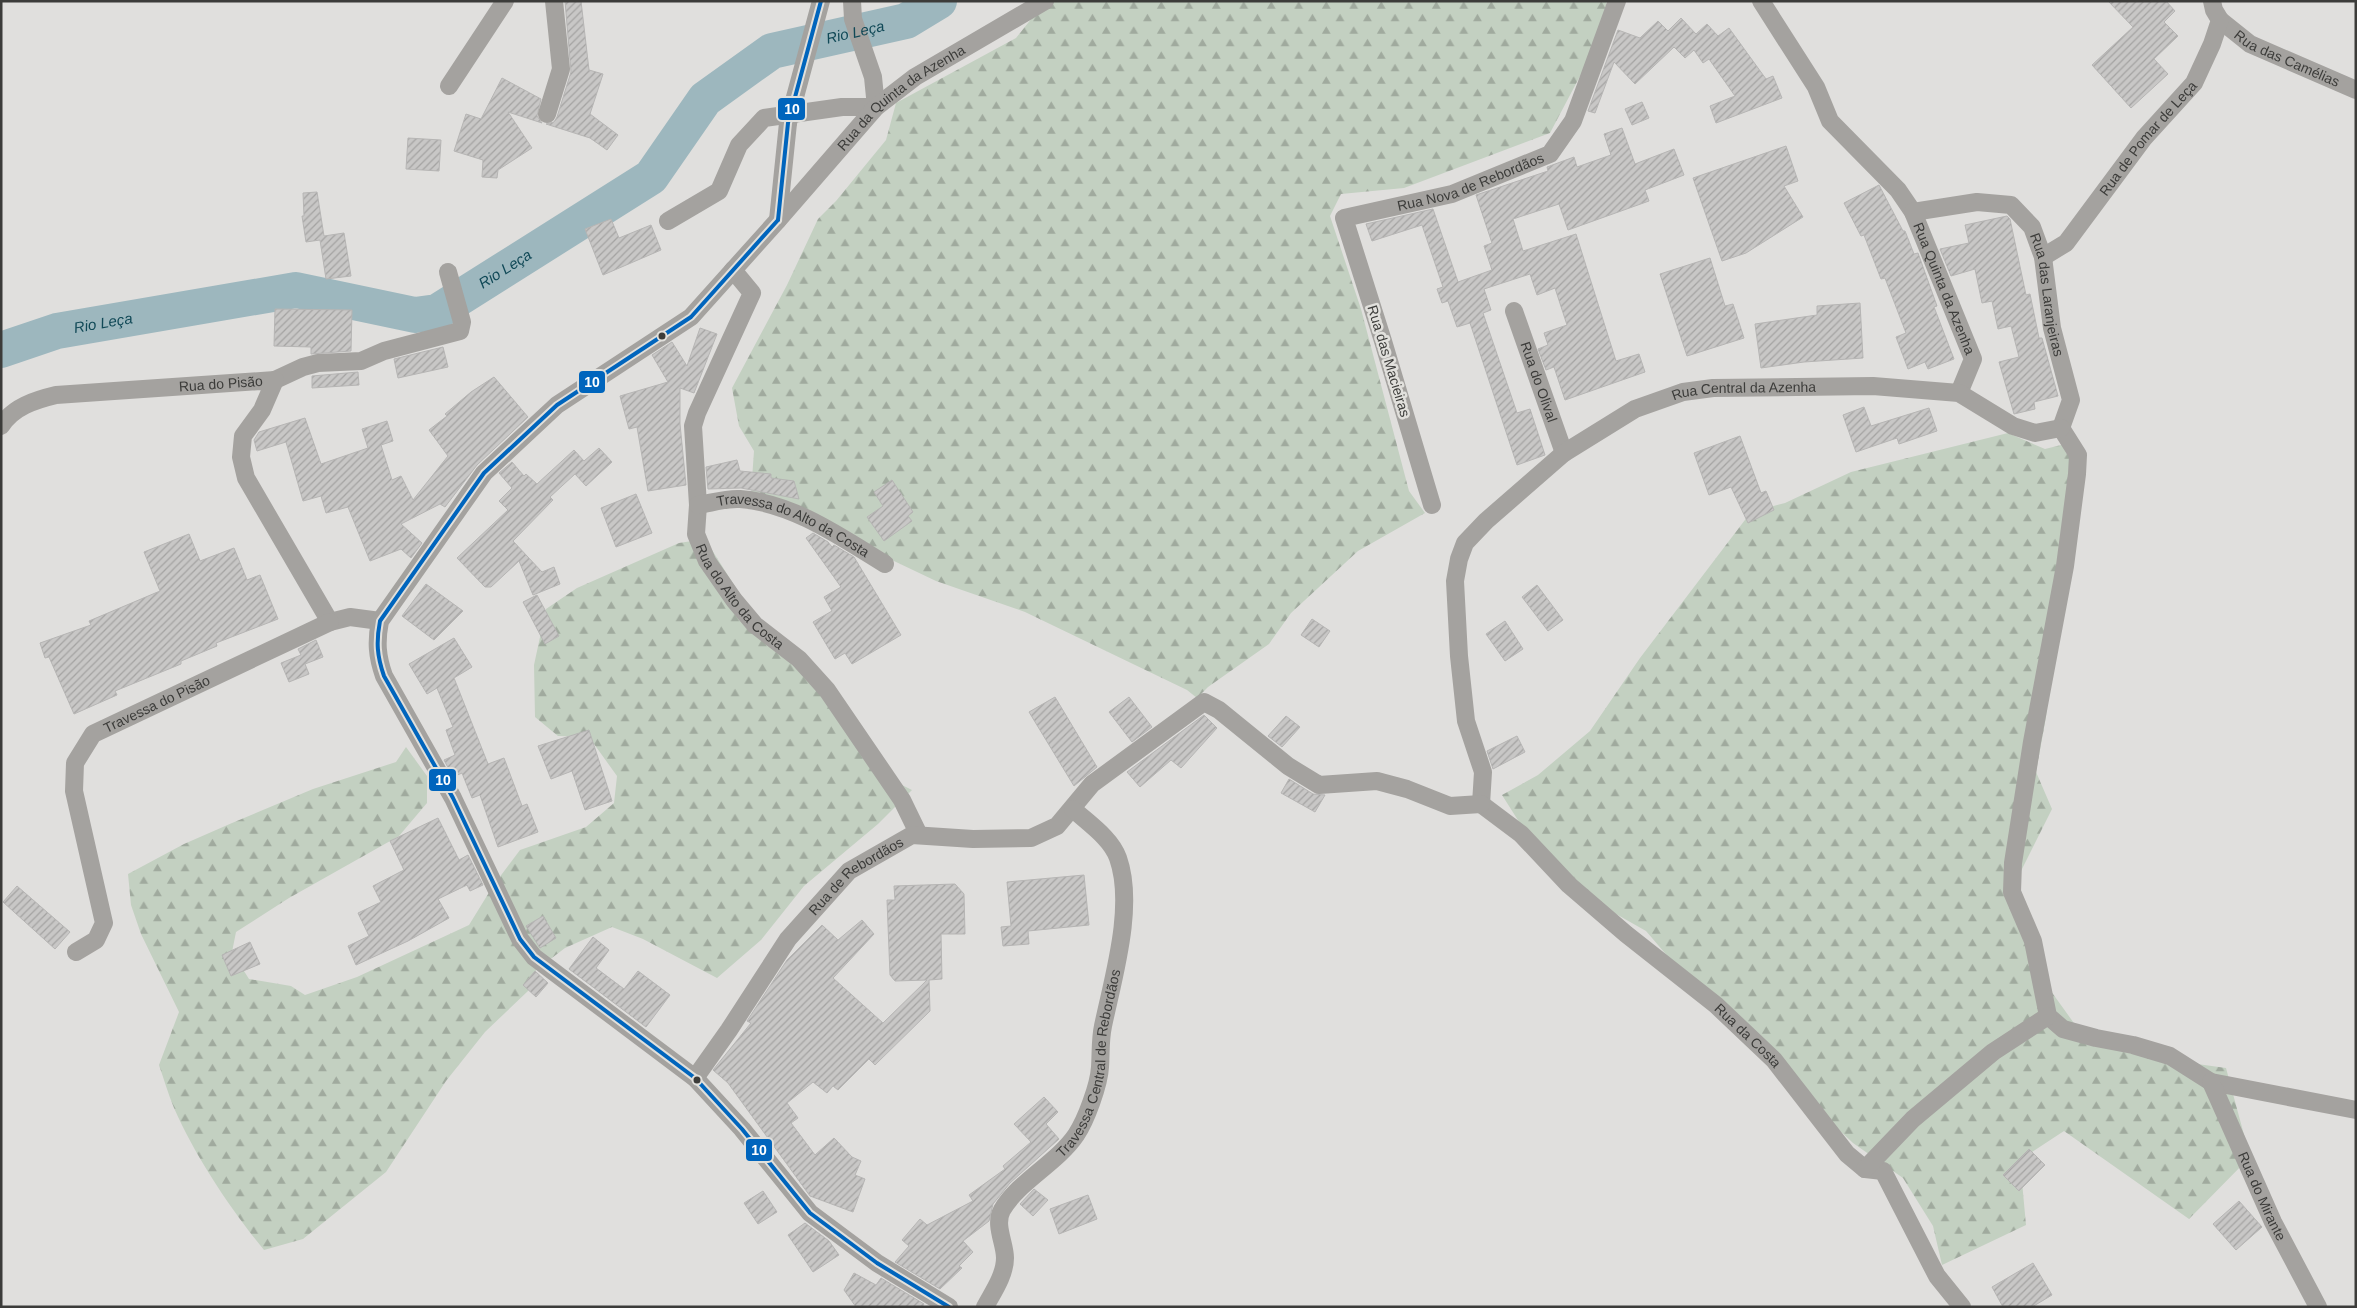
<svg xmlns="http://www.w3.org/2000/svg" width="2357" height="1308" font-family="Arial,sans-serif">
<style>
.forest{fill:url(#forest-firs)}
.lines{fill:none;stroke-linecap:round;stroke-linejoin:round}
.river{stroke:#9db7be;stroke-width:36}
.building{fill:url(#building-hatch);stroke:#b6b5b4}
.street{stroke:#a4a29f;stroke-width:18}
.street-bridge{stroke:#a4a29f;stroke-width:18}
.bus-1-casing{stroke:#e1e0dc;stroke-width:8}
.bus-1{stroke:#0065bd;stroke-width:4}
.bus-dot{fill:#3c3c3a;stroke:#e1e0dc;stroke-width:2}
.labels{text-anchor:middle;stroke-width:5;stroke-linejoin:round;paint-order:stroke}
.street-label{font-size:14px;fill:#3c3c3a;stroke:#e1e0dc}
.water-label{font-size:15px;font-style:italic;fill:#114957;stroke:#e1e0dc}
.line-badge{stroke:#e1e0dc;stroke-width:2}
.badge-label{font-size:14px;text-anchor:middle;font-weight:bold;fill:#fff}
</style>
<defs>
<pattern id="forest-firs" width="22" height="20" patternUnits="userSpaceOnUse" patternTransform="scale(1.25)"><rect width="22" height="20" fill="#c3d0c1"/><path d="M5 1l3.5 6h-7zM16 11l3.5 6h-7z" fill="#a0aa9e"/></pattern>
<pattern id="building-hatch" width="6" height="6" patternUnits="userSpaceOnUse" patternTransform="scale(1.25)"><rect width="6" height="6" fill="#c8c7c6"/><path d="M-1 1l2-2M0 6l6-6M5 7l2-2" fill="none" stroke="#a4a3a2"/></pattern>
</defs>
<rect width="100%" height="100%" fill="#e0dfdd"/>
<g class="forest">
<polygon points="1052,1 1607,1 1598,42 1550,133 1404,188 1341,194 1330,216 1361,309 1409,491 1425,513 1358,551 1291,613 1269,644 1208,687 1197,698 1187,690 1025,612 936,581 751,493 754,451 739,426 732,388 787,285 818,219 836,201 886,140 896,103 1016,38 1040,8"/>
<polygon points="2008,433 2045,449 2073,442 2046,717 2036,772 2052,809 2011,891 2048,987 2076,1026 2176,1061 2226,1068 2250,1157 2189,1219 2064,1131 2020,1160 2026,1225 1942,1265 1933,1226 1903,1178 1853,1143 1785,1079 1700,994 1646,931 1586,897 1521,825 1502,795 1538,775 1590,731 1640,658 1751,512 1785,503 1851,472"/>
<path d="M705,539L770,642L833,705L902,785L912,790L878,824L804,886L761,940L717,978L643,939L612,927L565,948L536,970L528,991L485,1032L446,1081L386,1172L303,1239L264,1250C231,1210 195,1156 174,1108C168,1094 164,1079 159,1065L179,1012L141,934L131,905L128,874L184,844L232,823L313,789L396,762L406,747L427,776V803L399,836L289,898L236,932L232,952L249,979L291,986L305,995L357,977L469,925L493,886L520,850L586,827L614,803L617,776L589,737L558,736L535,717L534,665L546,609L577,588L679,543Z"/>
</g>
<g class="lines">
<path class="river" id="s1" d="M1,350L57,331L296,290L415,315L437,312L651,177L705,99L772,51L906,21L939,1"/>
</g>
<g class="building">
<polygon points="565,1 581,1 589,70 603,74 590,114 618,135 607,150 590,138 546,124 554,122 557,117 571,72"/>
<polygon points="2108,1 2166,1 2175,11 2164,22 2178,36 2154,59 2168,74 2131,108 2092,65 2133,27"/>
<polygon points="1681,18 1696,34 1707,24 1718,36 1729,28 1766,79 1773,76 1782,98 1716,123 1710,106 1735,96 1709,59 1703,63 1694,50 1685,58 1674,47 1635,84 1614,62 1595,113 1588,111 1618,30 1640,38 1658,21 1668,31"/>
<polygon points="502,78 541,99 537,116 542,123 508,112 532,148 498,170 497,178 482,177 483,160 454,151 466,114 481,119"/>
<polygon points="1642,102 1649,118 1632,125 1625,109"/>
<polygon points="1622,128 1635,164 1674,149 1684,175 1645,190 1649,201 1568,230 1559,204 1513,219 1523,251 1576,234 1616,361 1639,354 1645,372 1565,400 1554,367 1546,370 1538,349 1548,345 1544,333 1567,325 1555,288 1537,295 1530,274 1484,289 1491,310 1483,313 1517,413 1530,409 1545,455 1517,465 1470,323 1457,327 1448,301 1442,303 1437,289 1443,287 1422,225 1372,241 1366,224 1433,209 1458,282 1492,270 1484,246 1492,243 1476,195 1548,171 1547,167 1574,157 1577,167 1611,155 1604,134"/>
<polygon points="408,138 441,140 439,171 406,169"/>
<polygon points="1786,146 1798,181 1784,186 1803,217 1746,253 1722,261 1693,178"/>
<polygon points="1879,185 1903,231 1905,231 1914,254 1918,253 1937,306 1934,307 1954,359 1928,369 1925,362 1908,369 1896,337 1906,333 1885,278 1881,279 1864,235 1861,236 1844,203"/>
<polygon points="317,192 324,236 344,233 351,276 326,279 320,240 306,242 302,216 304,216 303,193"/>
<polygon points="2007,216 2010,219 2026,295 2030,294 2039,338 2042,338 2058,396 2034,402 2035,409 2014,414 1999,362 2019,357 2011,326 1998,329 1992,301 1982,303 1975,269 1951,276 1940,249 1969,243 1965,225"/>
<polygon points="611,219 619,238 651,225 661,250 603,275 585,229"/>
<polygon points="1710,258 1725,306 1733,304 1744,338 1687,356 1660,274"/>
<polygon points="1860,303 1863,358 1804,362 1761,368 1755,324 1817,315 1817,306"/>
<polygon points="275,309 352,310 351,351 311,354 311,347 274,346"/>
<polygon points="700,328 717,334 694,393 680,388 680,424 686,485 648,491 637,427 629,429 620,396 668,382 652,355 672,342 687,366"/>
<polygon points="443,347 448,367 398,378 394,359"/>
<polygon points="358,372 359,385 312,388 312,376"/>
<polygon points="494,377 528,417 477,465 445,507 440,504 401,524 422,543 411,558 401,549 370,561 348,507 326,513 321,496 303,501 286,442 257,451 254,440 259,432 305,418 321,464 368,448 362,429 387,421 393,441 381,445 392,480 401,476 413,500 448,456 429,430 447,416 445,414 471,392"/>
<polygon points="1864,407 1871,426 1929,408 1937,431 1899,444 1897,438 1856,452 1843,415"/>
<polygon points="1740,436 1761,493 1766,491 1774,510 1748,523 1731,487 1709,495 1694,453"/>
<polygon points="599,448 612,462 586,486 575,474 550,497 553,500 513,541 542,572 554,567 560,584 533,595 519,561 491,587 485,587 457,558 508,510 499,501 512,488 499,473 512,462 524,476 526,474 537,484 574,450 584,461"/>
<polygon points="737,460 740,471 771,474 771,478 794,481 799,499 741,488 708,489 706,467"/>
<polygon points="892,480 913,512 908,516 912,521 884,541 867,517 883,506 874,492"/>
<polygon points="636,494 652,533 616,547 601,508"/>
<polygon points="813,533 828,542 832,547 834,545 854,557 901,635 852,664 845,653 835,659 813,622 832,611 824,597 841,587 806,538"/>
<polygon points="189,534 200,561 234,548 247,580 260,575 278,619 216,643 217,646 181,661 181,664 115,691 117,695 74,714 49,657 45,658 40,643 91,625 89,621 160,591 144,552"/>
<polygon points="426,584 463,611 434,640 402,616"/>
<polygon points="1537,585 1563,620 1548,631 1522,597"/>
<polygon points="537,595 559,636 545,644 523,602"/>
<polygon points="1312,619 1330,631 1319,647 1301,635"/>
<polygon points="1505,621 1523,649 1505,661 1486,634"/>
<polygon points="454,638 472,667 454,678 488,764 504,758 522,806 527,804 538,832 498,847 480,795 472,798 462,773 453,777 444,760 455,755 446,730 453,727 437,688 427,694 409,664"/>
<polygon points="316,640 323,657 305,664 309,674 289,682 281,663 301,655 298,649"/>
<polygon points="1055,697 1097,767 1074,786 1029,712"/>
<polygon points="1129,697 1152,727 1132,742 1109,712"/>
<polygon points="1204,715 1217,728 1181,768 1171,760 1140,787 1127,772"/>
<polygon points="1286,716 1300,727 1282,747 1268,736"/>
<polygon points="589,730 612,801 585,810 572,771 551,779 538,746"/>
<polygon points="1517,736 1525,752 1493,769 1487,751"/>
<polygon points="1289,779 1313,794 1325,795 1315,812 1281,793"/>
<polygon points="438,818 459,860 468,855 483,885 470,891 467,885 438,899 449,918 408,941 356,965 348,946 369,936 358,913 381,902 373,886 404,870 390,841"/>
<polygon points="1084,875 1089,925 1028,931 1029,944 1003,946 1001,927 1011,926 1007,882"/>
<polygon points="955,884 964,894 965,934 941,934 942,979 929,980 930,1011 875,1065 869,1059 838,1090 833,1086 827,1093 813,1082 787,1103 798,1118 791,1123 815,1155 834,1138 852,1157 861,1161 855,1175 865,1179 853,1212 810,1196 728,1083 713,1070 751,1023 747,1021 787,960 822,925 838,940 862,920 874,934 833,978 883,1023 927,980 895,981 890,975 887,900 895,900 894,886"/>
<polygon points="17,886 70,932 55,949 3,902"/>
<polygon points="543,916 556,938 540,948 526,926"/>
<polygon points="593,937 609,950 596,968 624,989 638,971 670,995 646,1027 569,969"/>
<polygon points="250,942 260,964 231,976 222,955"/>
<polygon points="535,971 548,983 536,997 523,985"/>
<polygon points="1044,1097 1058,1112 1046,1124 1059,1139 1010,1183 993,1204 989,1221 963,1241 973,1252 959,1266 962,1268 940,1289 895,1262 909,1246 902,1240 920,1219 927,1225 973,1201 969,1195 1005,1169 1003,1166 1031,1142 1014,1124"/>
<polygon points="2029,1149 2045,1165 2019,1191 2003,1175"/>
<polygon points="1034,1189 1048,1200 1033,1216 1020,1204"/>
<polygon points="763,1191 777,1212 758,1224 744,1203"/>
<polygon points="1088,1195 1097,1219 1059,1234 1050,1209"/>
<polygon points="2239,1201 2262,1227 2236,1250 2213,1224"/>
<polygon points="805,1223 829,1241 839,1255 813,1272 788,1235"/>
<polygon points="2033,1263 2052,1295 2032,1307 2003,1307 1992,1287"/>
<polygon points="854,1273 876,1285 881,1278 924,1304 922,1307 856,1307 844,1290"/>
</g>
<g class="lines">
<g class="street">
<path id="s2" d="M1761,1L1816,87L1830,121L1898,190L1913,212L1973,359L1959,393"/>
<path id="s3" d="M2220,20L2250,44L2356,90"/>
<polyline points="449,86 505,1"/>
<polyline points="547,114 561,69 554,1"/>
<path id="s4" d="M1913,212L1977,202L2011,205L2032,227L2043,257L2052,328L2071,400L2061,428"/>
<polyline points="778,220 788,123"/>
<polyline points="668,221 719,191 739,145 764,118 842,107 876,107 873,77 853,19 852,1"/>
<path id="s5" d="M2043,257L2066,243L2144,138L2194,83L2212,44L2220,20L2214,10L2212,1"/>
<path id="s6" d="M733,270L752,293L697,413L693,426L698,505L696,534L707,561L734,600L755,625L799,659L827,690L902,800L919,835"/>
<path id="s7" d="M1514,311L1564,453"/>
<polyline points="275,380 303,367 318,363 361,361 384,351 460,331 462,322 448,272"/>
<path id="s8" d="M1,426C13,407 35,400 56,395L275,380L262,410L243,436L241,457L246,478L330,622L350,617L380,621"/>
<polyline points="2061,428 2078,455 2077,474 2065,566 2032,742 2013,863 2012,892 2033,941 2048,1016 2063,1029 2096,1038 2133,1045 2170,1056 2211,1082 2356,1110"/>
<path id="s9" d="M698,505C711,503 727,498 740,499C793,503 841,537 885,564"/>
<path id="s10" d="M1432,505L1383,341L1344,218L1452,194L1550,154L1573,121L1617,1"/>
<path id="s11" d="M1481,804L1483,772L1466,721L1459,656L1455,581L1459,559L1465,543L1486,521L1564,453L1635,409L1683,392L1713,388L1873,386L1959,393L2013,426L2035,433L2061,428"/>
<path id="s12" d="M1481,804L1521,834L1569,885L1626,934L1716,1005L1774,1060L1847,1154L1865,1169L1883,1171L1937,1276L1962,1307"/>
<path id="s13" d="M76,952L96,940L104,923L74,791L75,763L93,734L330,622"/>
<path id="s14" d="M695,1078L729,1030L788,939L849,871L912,835L973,839L1031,838L1057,826L1092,784L1204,702L1219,710L1288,766L1319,785L1377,781L1407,789L1450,806L1481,804"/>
<path id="s15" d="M2211,1082L2273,1222L2318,1307"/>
<polyline points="1865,1169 1913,1119 1993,1052 2048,1016"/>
<path id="s16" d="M949,1307L877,1263L810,1213L742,1129L695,1078L534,957L520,939L453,798L384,676C377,656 376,642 380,621L484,473L557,405L691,317L778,220L876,107L915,77L1045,1"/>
<path id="s17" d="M985,1307C993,1292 1005,1275 1005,1258C1005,1243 994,1225 1002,1210C1018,1182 1057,1163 1076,1135C1086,1120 1099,1085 1100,1067C1101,1053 1100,1040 1103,1026C1113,978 1135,906 1118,858C1111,838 1088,823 1073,809"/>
</g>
<polyline class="street-bridge" points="788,123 821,1"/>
<g class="bus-1-casing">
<g id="bus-1">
<path d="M778,220L691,317L557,405L484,473L380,621C376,642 377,656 384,676L453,798L520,939L534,957L695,1078L742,1129L810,1213L877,1263L949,1307"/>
<polyline points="778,220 788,123 821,1"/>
</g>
</g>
<use href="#bus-1" class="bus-1"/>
</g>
<g class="bus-dot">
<circle cx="662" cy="336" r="4.5"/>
<circle cx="697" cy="1080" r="4.5"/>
</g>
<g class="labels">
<g class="street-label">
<text dy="5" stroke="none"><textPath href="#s3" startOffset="78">Rua das Camélias</textPath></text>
<text dy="5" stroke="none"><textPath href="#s16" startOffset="1668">Rua da Quinta da Azenha</textPath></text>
<text dy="5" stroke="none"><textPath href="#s5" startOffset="160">Rua de Pomar de Leça</textPath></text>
<text dy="5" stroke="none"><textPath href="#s10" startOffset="432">Rua Nova de Rebordãos</textPath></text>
<text dy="5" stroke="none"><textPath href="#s2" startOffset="345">Rua Quinta da Azenha</textPath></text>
<text dy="5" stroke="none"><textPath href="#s4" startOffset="199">Rua das Laranjeiras</textPath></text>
<text transform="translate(1389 361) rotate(73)" y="5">Rua das Macieiras</text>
<text dy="5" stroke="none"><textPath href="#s7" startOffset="75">Rua do Olival</textPath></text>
<text dy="5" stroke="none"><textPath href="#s8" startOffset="230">Rua do Pisão</textPath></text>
<text dy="5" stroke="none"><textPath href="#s11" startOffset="595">Rua Central da Azenha</textPath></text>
<text dy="5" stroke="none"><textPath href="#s9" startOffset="101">Travessa do Alto da Costa</textPath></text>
<text dy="5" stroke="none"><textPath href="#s6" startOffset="361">Rua do Alto da Costa</textPath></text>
<text dy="5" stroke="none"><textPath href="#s13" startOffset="310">Travessa do Pisão</textPath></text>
<text dy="5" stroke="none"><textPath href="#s14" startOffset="261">Rua de Rebordãos</textPath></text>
<text dy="5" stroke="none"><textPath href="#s12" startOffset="354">Rua da Costa</textPath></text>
<text dy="5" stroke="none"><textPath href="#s17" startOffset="281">Travessa Central de Rebordãos</textPath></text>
<text dy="5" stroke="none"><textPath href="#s15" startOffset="125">Rua do Mirante</textPath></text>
</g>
<g class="water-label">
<text dy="5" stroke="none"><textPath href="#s1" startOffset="961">Rio Leça</textPath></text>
<text dy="5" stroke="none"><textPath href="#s1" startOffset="526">Rio Leça</textPath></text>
<text dy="5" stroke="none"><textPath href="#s1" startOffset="106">Rio Leça</textPath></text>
</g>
</g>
<g class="line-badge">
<rect x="777" y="97" width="29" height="24" rx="5" fill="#0065bd"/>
<rect x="578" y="370" width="28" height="24" rx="5" fill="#0065bd"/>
<rect x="428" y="768" width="29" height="24" rx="5" fill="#0065bd"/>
<rect x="745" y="1138" width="28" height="24" rx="5" fill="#0065bd"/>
</g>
<g class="badge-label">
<text x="792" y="114">10</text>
<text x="592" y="387">10</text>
<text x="443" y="785">10</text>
<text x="759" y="1155">10</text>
</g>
<rect width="2357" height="1308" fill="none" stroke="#3c3c3a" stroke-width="5"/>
</svg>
